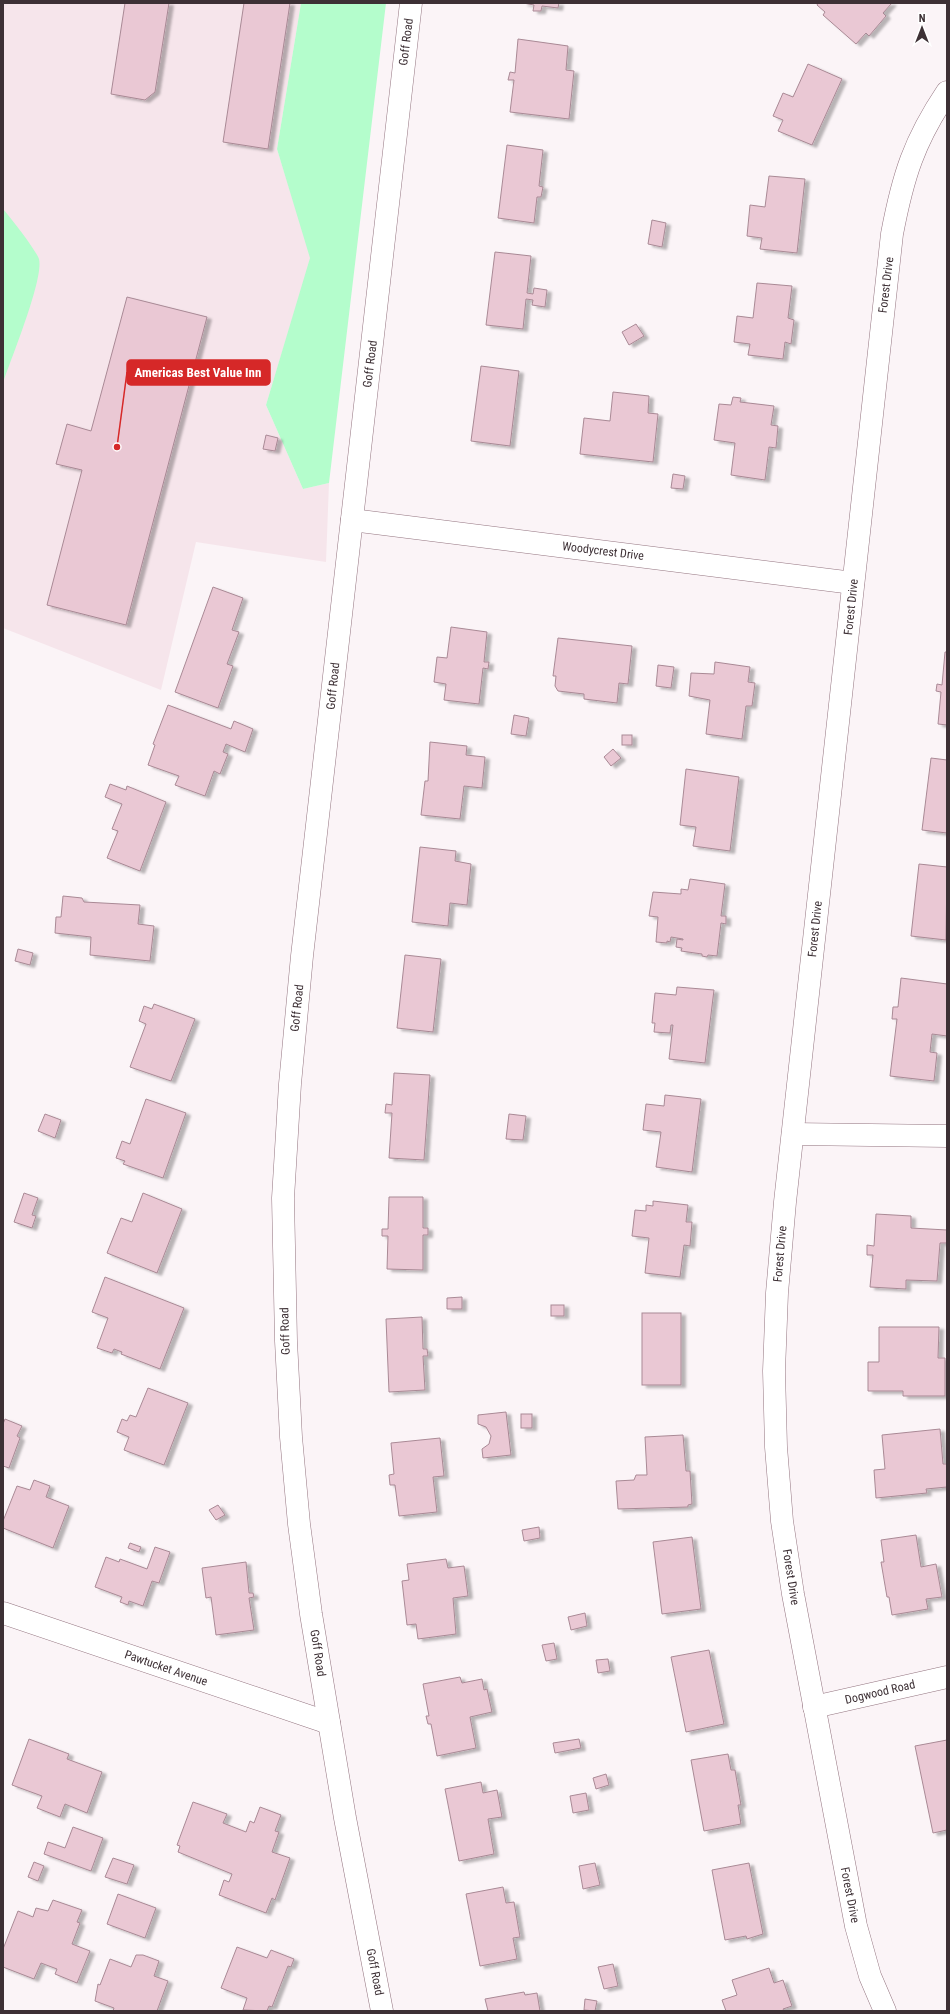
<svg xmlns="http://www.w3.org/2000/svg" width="950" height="2014" font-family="'Roboto Condensed',sans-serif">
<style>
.built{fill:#f6e5eb}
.green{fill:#b4fdcc}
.building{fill:#eac8d4;stroke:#a98995;filter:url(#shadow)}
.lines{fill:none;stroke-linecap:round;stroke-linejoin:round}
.street-casing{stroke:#947580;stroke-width:23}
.secondary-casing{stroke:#947580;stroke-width:23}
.street{stroke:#fff;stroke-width:22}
.secondary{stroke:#fff;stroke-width:22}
.labels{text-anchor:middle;stroke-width:3.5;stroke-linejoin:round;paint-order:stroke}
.street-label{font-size:12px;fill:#3d3035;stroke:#fff}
.leader{fill:none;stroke:#d62828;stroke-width:1.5}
.callout-dot{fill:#d62828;stroke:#fff;stroke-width:1.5}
.callout{fill:#d62828;stroke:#d62828;stroke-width:1.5}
.callout-label{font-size:13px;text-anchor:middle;font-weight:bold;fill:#fff}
</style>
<defs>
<filter id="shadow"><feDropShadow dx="4.5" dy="2.5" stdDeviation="1" flood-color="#0004"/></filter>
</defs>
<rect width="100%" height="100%" fill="#fbf4f7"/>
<polygon class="built" points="3,3 301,3 277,149 311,258 266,405 303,489 329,483 326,562 196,542 161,690 3,628"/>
<g class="green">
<polygon points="301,3 386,3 329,483 303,489 266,405 310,258 277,149"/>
<path d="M3,209C10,217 36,250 39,259C44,279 11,359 3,383Z"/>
</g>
<g class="building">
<polygon points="125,3 169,3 155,92 145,100 111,94"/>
<polygon points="244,3 290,3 268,149 223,142"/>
<polygon points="523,3 559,3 558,8 542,6 541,11 533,11 534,5"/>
<polygon points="818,3 892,3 883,13 886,16 869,36 866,33 856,44 823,15 825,12 817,5"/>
<polygon points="518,39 568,46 566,70 574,71 569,119 510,112 514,80 508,80 510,72 515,73"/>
<polygon points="808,64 842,79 812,145 778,131 783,120 773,116 783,93 793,97"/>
<polygon points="507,145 543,150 539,186 543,187 541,197 537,197 534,223 498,218"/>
<polygon points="769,176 805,179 797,253 760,249 762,238 747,236 750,205 765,207"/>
<polygon points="652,220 666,223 662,247 648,244"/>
<polygon points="495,252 531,256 527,293 533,294 534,288 547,290 545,307 532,305 533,300 526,299 523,329 486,325"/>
<polygon points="757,283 792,286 788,318 794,320 791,344 785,342 783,359 748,355 750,344 734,342 737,316 753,318"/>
<polygon points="127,297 207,317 126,625 47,605 82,470 56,464 67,424 91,431"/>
<polygon points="636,324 644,336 629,345 622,332"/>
<polygon points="481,366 519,371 510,446 471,441"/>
<polygon points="613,392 649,396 648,413 658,414 653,462 580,454 584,418 610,421"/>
<polygon points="733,397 741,398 740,402 774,406 771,425 778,426 776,448 769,447 765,480 731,475 735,443 714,440 719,404 731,405"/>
<polygon points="266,435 278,438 275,451 263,449"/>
<polygon points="673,474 685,476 683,489 671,488"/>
<polygon points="213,587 243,598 232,630 239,632 227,664 233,666 218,708 175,692"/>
<polygon points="451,627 487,632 484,662 489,662 488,669 483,668 479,704 444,700 446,684 434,682 437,657 447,658"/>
<polygon points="558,638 632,646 628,684 619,683 617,703 584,699 584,694 558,691 555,686 556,676 553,676"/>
<polygon points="945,652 947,652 947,725 938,724 941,692 936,691 937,684 942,685"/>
<polygon points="715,662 750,667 748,682 755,683 752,706 746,706 742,739 706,734 710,700 689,696 691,673 714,674"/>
<polygon points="658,665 674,667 671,688 656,686"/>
<polygon points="168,705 231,729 234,721 253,729 245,752 226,744 223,752 228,754 220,774 214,771 205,796 175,785 179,776 148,765 155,745 153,744"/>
<polygon points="514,715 529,718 526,736 511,734"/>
<rect x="622" y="735" width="10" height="10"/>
<polygon points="430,742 467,746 466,755 485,757 482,788 464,786 460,819 421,815 425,781 428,781"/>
<polygon points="613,749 621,758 611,766 604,757"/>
<polygon points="931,758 947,760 947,833 922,830"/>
<polygon points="686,769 739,777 730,851 693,846 696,827 680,825"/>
<polygon points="110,784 126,790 127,786 166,802 140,871 107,858 118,831 112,829 122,804 105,797"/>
<polygon points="420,847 456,851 455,861 471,864 467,905 450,903 448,926 412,922"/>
<polygon points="919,864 947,867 946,940 911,936"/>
<polygon points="690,879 725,884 721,916 726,916 726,924 721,923 717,956 708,955 707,957 702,956 702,954 681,951 682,948 676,947 677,939 683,940 683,939 671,937 670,942 667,941 667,943 656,942 658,917 649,916 653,892 681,894 681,889 688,890"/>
<polygon points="63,896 82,898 84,902 140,905 138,924 154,926 150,961 90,955 91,937 55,933 56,917 61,917"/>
<polygon points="18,949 33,953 30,965 15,961"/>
<polygon points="405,955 441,959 433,1032 397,1028"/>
<polygon points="901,978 947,984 947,1036 932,1034 930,1052 937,1053 934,1081 890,1076 897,1019 892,1019 893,1007 898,1007"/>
<polygon points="677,987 714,990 705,1063 669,1059 673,1025 671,1025 670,1033 654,1032 655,1023 652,1023 655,993 676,995"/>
<polygon points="154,1004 195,1019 171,1081 130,1067 146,1024 139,1021 144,1006 152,1009"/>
<polygon points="394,1073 430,1075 424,1160 389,1158 392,1113 385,1113 386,1104 392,1105"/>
<polygon points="665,1095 701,1099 692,1172 656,1167 661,1132 643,1130 646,1104 664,1106"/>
<polygon points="146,1099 186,1113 163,1178 123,1164 125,1161 116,1158 122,1141 130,1144"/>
<polygon points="45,1114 61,1120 55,1138 38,1131"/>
<polygon points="509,1114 526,1116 523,1140 506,1139"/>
<polygon points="24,1193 38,1198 32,1215 36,1216 32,1228 14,1222"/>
<polygon points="143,1193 182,1209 157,1273 107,1253 121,1218 132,1222"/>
<polygon points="389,1197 423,1197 423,1228 428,1228 428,1235 423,1235 423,1270 387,1269 388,1236 382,1236 382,1229 388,1229"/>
<polygon points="653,1201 688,1205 686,1222 692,1222 690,1246 684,1245 680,1277 645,1273 649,1238 632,1236 635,1210 646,1211 646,1205 653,1206"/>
<polygon points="876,1214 911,1216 911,1228 947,1230 947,1243 940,1243 937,1281 906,1280 906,1289 870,1287 873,1255 867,1255 867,1245 874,1246"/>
<polygon points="105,1277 184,1308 160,1369 121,1354 122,1352 114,1349 112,1353 97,1348 108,1318 92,1312"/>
<polygon points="462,1297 462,1309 447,1309 447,1298"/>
<rect x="551" y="1305" width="13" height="11"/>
<rect x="642" y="1313" width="39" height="72"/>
<polygon points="422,1317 423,1349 427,1349 428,1356 423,1356 425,1390 389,1392 386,1319"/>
<polygon points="879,1327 939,1327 938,1358 945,1358 945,1396 903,1396 903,1391 868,1391 868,1362 879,1362"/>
<polygon points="148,1388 188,1403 164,1465 124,1450 129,1437 117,1432 122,1419 127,1421 130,1415 136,1417"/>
<polygon points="506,1412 511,1455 483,1458 482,1449 489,1444 491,1436 486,1427 478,1424 478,1415"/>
<rect x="521" y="1414" width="11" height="14"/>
<polygon points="5,1419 22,1426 17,1436 20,1438 9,1468 3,1466 3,1424"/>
<polygon points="940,1429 943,1464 947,1464 947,1487 926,1489 927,1493 876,1498 874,1470 885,1469 882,1435"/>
<polygon points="683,1435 686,1471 690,1471 692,1504 688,1505 688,1507 618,1509 616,1481 634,1480 636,1475 647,1475 645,1437"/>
<polygon points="440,1438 444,1476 433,1477 437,1512 399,1516 395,1485 390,1485 389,1475 394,1474 391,1443"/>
<polygon points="34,1480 50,1486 46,1497 69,1506 53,1548 3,1528 3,1521 17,1486 30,1490"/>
<polygon points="218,1505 225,1515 216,1520 209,1510"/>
<polygon points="539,1527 540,1538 524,1541 522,1530"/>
<polygon points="916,1535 921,1567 936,1564 942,1597 926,1599 928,1609 892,1615 889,1597 887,1597 881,1562 884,1562 881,1540"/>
<polygon points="692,1537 701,1609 662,1614 653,1542"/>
<polygon points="130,1543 141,1547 139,1552 128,1548"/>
<polygon points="155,1547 170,1552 159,1583 152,1581 143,1606 129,1601 128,1605 120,1602 122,1597 95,1587 106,1557 119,1562 120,1559 147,1569"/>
<polygon points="446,1559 448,1568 464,1566 468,1596 453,1598 456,1634 418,1639 416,1624 407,1625 402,1581 409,1580 407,1564"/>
<polygon points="246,1562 249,1593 253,1593 254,1597 249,1598 254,1630 216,1635 211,1597 206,1598 202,1568"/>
<polygon points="585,1613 587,1626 571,1630 568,1617"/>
<polygon points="554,1643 557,1659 546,1661 542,1645"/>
<polygon points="709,1650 724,1724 686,1732 671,1657"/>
<polygon points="608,1659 610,1671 598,1673 596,1660"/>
<polygon points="460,1677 462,1683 482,1679 484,1690 487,1689 492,1712 470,1717 476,1748 437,1756 431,1724 428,1724 426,1716 429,1716 423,1684"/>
<polygon points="29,1739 69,1754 67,1759 102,1772 87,1813 65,1804 60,1817 37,1808 42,1796 12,1785"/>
<polygon points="579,1739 581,1748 555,1753 553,1743"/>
<polygon points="947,1740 947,1830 933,1833 915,1746"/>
<polygon points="728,1754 731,1770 735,1770 741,1805 738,1805 741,1824 704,1831 691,1760"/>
<polygon points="606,1774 609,1785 596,1789 593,1778"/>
<polygon points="481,1782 483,1793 497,1790 502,1817 488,1819 494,1854 459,1861 445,1789"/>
<polygon points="586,1793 589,1810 573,1813 570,1796"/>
<polygon points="193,1802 227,1814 223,1823 246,1832 250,1821 254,1823 260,1807 281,1815 275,1831 279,1832 272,1852 290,1858 275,1900 272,1898 266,1913 219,1895 224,1880 229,1882 232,1874 178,1852 180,1846 177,1845"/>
<polygon points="73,1827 103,1838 91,1871 44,1854 48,1842 65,1848"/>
<polygon points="113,1858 134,1865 127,1884 105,1877"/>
<polygon points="34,1862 44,1866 38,1881 28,1877"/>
<polygon points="595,1863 600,1885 583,1889 579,1866"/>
<polygon points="749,1863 763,1934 747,1939 746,1936 725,1940 712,1870"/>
<polygon points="503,1887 506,1903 514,1902 520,1937 513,1938 517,1959 480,1966 466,1894"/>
<polygon points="118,1894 156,1908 145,1938 107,1924"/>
<polygon points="53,1900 82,1910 77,1922 80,1923 72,1944 90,1951 77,1983 55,1974 57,1969 41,1963 34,1979 3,1967 3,1949 18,1911 33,1917 36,1908 48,1911"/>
<polygon points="237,1947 267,1958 271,1950 294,1959 291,1967 288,1966 272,2007 269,2006 267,2011 243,2010 247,1998 221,1988"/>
<polygon points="136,1955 143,1955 159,1961 154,1976 168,1981 157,2011 113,2011 114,2008 95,2001 98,1984 100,1985 110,1959 131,1967"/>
<polygon points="613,1964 618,1986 604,1989 598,1967"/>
<polygon points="769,1968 774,1983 783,1980 792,2006 783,2009 784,2011 726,2011 722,2000 737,1995 732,1980"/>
<polygon points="524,1992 525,1995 537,1993 540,2011 488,2011 485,1999"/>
<polygon points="585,1999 597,2001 595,2011 584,2010"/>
</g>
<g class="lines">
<g class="street-casing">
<g id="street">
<polyline points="352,520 853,583"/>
<polyline points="793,1134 947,1136"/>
<polyline points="3,1613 329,1723"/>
<polyline points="814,1707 947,1677"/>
<path d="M885,2011L870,1976L856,1926L793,1594L782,1521L776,1447L774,1371L777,1293L785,1202L892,234C903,176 914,141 947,92"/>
</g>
</g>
<g class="secondary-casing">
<polyline id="secondary" points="382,2011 345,1818 311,1614 299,1524 291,1437 286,1341 283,1198 290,1084 302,956 411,3"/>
</g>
<use href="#street" class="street"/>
<use href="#secondary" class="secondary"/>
</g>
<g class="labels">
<g class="street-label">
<text transform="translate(406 42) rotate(-83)" y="4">Goff Road</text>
<text transform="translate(886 285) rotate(-83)" y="4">Forest Drive</text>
<text transform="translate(370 364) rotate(-83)" y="4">Goff Road</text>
<text transform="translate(603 551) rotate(7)" y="4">Woodycrest Drive</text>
<text transform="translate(851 607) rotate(-84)" y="4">Forest Drive</text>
<text transform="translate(333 686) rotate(-84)" y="4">Goff Road</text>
<text transform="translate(815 929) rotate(-84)" y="4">Forest Drive</text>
<text transform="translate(297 1008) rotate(-84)" y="4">Goff Road</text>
<text transform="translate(780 1254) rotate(-85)" y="4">Forest Drive</text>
<text transform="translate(285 1331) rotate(-92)" y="4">Goff Road</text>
<text transform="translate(791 1577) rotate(81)" y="4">Forest Drive</text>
<text transform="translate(318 1653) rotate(81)" y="4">Goff Road</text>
<text transform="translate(166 1668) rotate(19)" y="4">Pawtucket Avenue</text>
<text transform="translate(880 1692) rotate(-13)" y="4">Dogwood Road</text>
<text transform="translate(850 1895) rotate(79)" y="4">Forest Drive</text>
<text transform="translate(375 1972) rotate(79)" y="4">Goff Road</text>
</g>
</g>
<path class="leader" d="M117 447L127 372"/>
<circle class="callout-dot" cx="117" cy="447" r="4"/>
<rect class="callout" x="127" y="360" width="143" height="25" rx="4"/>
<g class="callout-label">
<text x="198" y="377">Americas Best Value Inn</text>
</g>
<rect width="950" height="2014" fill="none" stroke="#3d3035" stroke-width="8"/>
<g transform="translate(922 28)" stroke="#ffffff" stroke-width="3" paint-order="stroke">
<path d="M0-3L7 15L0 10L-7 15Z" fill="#3d3035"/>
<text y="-6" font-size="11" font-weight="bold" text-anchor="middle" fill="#3d3035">N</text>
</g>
</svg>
